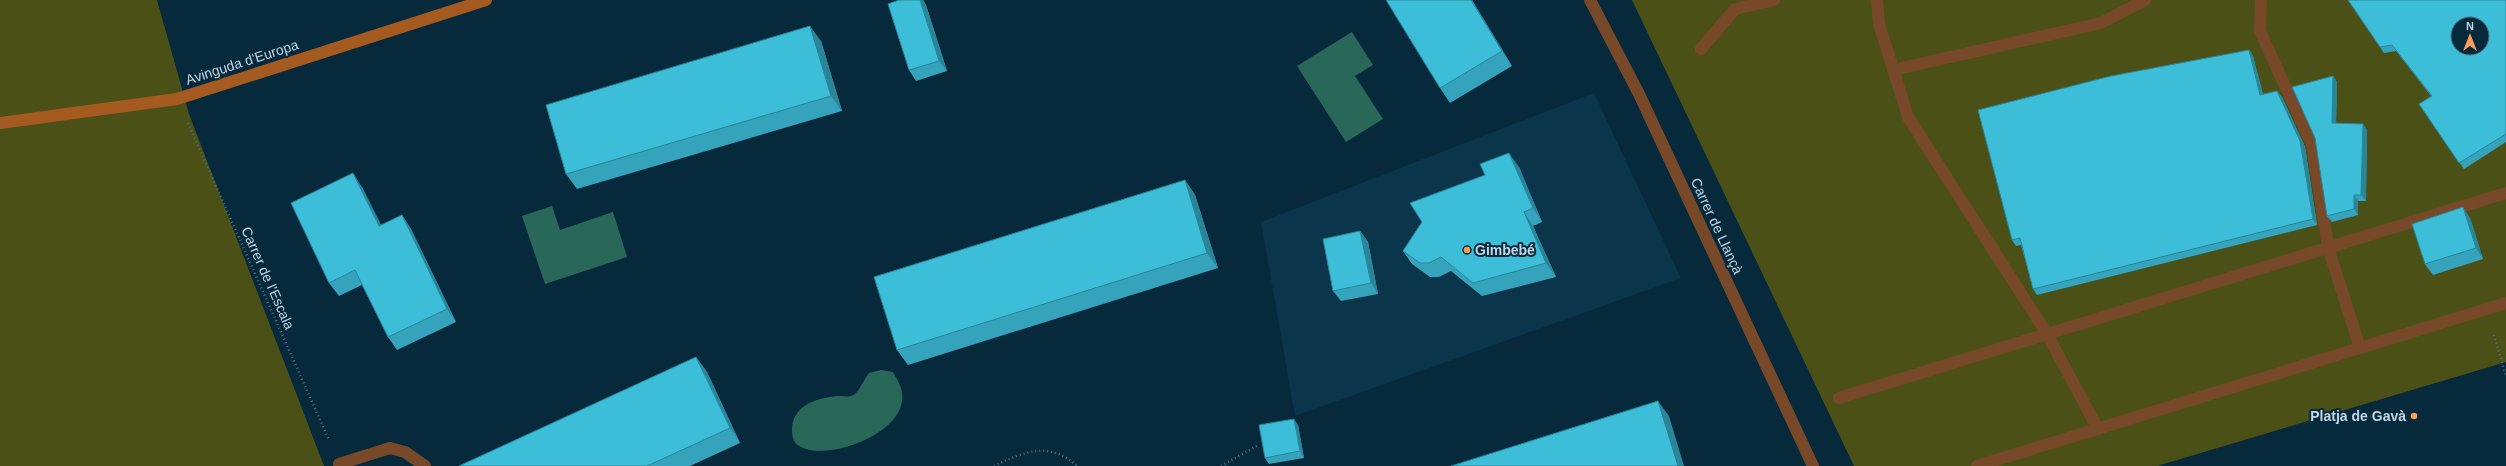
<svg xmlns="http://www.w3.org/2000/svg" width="2506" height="466" font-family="Arial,sans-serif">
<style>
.built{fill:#0a354a}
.green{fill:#4b5116;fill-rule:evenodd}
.water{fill:#296859}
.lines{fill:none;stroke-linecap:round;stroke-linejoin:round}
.path{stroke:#527080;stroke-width:2.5;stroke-dasharray:1 3;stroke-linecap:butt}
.lane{stroke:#784928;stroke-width:12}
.street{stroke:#784928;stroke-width:12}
.secondary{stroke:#a55b20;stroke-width:12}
.wall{fill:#34a3bb}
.shaded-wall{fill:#2a8598}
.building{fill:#3cbed9;stroke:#2a8598;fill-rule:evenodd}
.poi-dot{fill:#fd9c56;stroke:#06293b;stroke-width:1.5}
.labels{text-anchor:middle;stroke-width:4;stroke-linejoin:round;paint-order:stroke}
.street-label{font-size:14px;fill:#c0d7e5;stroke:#06293b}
.poi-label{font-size:14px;font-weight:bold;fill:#c0d7e5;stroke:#06293b;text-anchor:start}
</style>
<rect width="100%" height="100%" fill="#06293b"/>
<polygon class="built" points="1594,93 1681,278 1295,416 1261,222"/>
<g class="green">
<polygon points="0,0 157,0 189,114 324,466 0,466"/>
<path d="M1632,0H2506V362L2157,466H1854ZM2458,24H2482V48H2458Z"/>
</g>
<g class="water">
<polygon points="1352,32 1373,65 1355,76 1383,119 1346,142 1297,66"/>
<polygon points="552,206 560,230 613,212 627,257 545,284 522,216"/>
<path d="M881,370L893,372C898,381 904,390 902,401C897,440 811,466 794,441C791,432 791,423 796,415C804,402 821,398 836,396C843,395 849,399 856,393C861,388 864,379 869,373Z"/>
</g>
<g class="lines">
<g class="path">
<polyline points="188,123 329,440"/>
<polyline points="2494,335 2506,376"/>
<path d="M994,466C1025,451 1050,441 1077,466"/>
<polyline points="1221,466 1257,446"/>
</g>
<g class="lane">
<polyline points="1877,0 1879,24 1908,117 2047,334 2098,429"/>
<polyline points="2261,0 2260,31 2312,145 2328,247 2360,348"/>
<polyline points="1701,49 1735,9 1774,0"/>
<polyline points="1893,70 2101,23 2145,0"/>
<polyline points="1839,398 2506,193"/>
<polyline points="339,464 390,448 405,452 425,466"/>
<polyline points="1977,466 2506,303"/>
</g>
<polyline class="street" points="1590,0 1639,94 1813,466"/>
<polyline class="secondary" points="0,123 177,99 486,0"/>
</g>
<g class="wall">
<polygon points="899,0 923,0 926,5 947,71 916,81 909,70"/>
<polygon points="1472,0 1512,66 1450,103 1440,88"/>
<polygon points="2348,0 2506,0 2506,142 2464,169 2419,104 2431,96 2396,51 2384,53"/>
<polygon points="821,41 842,111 577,189 566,174"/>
<polygon points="2249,50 2253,56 2263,94 2277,91 2282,97 2305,147 2317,225 2037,295 2033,289 2021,245 2016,246 2012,240"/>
<polygon points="2333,76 2337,82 2336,123 2363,124 2367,130 2366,201 2358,201 2358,215 2332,222 2327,216"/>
<polygon points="1519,167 1542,222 1533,226 1556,277 1482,296 1451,271 1439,277 1430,277 1412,264 1403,251 1422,222"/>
<polygon points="1185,180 1195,195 1218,268 908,365 897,350"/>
<polygon points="362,187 381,225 402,215 411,229 456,322 397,350 388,337 362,285 339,296 329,283"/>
<polygon points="2470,218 2483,259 2433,275 2425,264"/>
<polygon points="1360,231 1368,242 1378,294 1341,301 1333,291"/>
<polygon points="696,357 707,372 740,443 690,466 459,466"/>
<polygon points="1298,425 1304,458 1269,464 1265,458"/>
</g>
<g class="shaded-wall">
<polygon points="920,0 923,0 926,5 947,71 939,61"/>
<polygon points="1471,0 1472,0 1512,66 1502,51"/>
<polygon points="810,26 821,41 842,111 831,96"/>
<polygon points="2249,50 2253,56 2264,101 2260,95"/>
<polygon points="2333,76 2337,82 2336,129 2332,123"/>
<polygon points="2277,91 2282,97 2305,147 2317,225 2313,219"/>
<polygon points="2363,124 2367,130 2366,201 2361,195"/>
<polygon points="1509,153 1519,167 1542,222 1533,208"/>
<polygon points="353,173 362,187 388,240 379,226"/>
<polygon points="1185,180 1195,195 1218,268 1207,253"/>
<polygon points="2354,195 2358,201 2358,215 2354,209"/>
<polygon points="2463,207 2470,218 2483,259 2476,248"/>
<polygon points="1524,212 1533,226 1556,277 1546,263"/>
<polygon points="402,215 411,229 456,322 447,309"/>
<polygon points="1360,231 1368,242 1378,294 1371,283"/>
<polygon points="696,357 707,372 740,443 730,428"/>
<polygon points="1658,401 1669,416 1684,466 1678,466"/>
<polygon points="1294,419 1298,425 1304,458 1300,451"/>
</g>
<g class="building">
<polygon points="899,0 920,0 939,61 909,70 888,4"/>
<polygon points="1386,0 1471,0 1502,51 1440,88"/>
<path d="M2348,0H2506V134L2459,163L2419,104L2432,96L2392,45L2380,47ZM2458,24H2482V48H2458Z"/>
<polygon points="810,26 831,96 566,174 546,105"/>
<polygon points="2249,50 2260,95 2277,91 2300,141 2313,219 2033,289 2020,238 2012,240 1978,110 2111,76"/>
<polygon points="2333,76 2332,123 2363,124 2361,195 2354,195 2354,209 2327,216 2315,138 2292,87"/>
<polygon points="1509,153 1533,208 1524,212 1546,263 1473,283 1441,257 1429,263 1420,263 1403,251 1422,222 1410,203 1485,175 1480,164"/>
<polygon points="353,173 379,226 402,215 447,309 388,337 355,270 329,283 291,203"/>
<polygon points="1185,180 1207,253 897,350 874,277"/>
<polygon points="2463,207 2476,248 2425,264 2412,224"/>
<polygon points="1360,231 1371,283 1333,291 1323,239"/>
<polygon points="696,357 730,428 647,466 459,466"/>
<polygon points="1658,401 1678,466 1451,466"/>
<polygon points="1294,419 1300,451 1265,458 1259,425"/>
</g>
<g class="poi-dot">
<circle cx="1467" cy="250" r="4"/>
<circle cx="2414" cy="416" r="4"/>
</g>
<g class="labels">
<g class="street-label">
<text transform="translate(242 62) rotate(-18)" y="5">Avinguda d'Europa</text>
<text transform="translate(1717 226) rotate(65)" y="5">Carrer de Llançà</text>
<text transform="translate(268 278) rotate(66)" y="5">Carrer de l'Escala</text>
</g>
<g class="poi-label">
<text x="1475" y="255">Gimbebé</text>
<text x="2406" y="421" text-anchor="end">Platja de Gavà</text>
</g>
</g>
<g transform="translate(2470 36)"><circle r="19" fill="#06293b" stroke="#506f7f"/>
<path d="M0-3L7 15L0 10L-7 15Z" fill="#fd9c56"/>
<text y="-6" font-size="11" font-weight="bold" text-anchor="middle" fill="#c0d7e5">N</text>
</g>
</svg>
